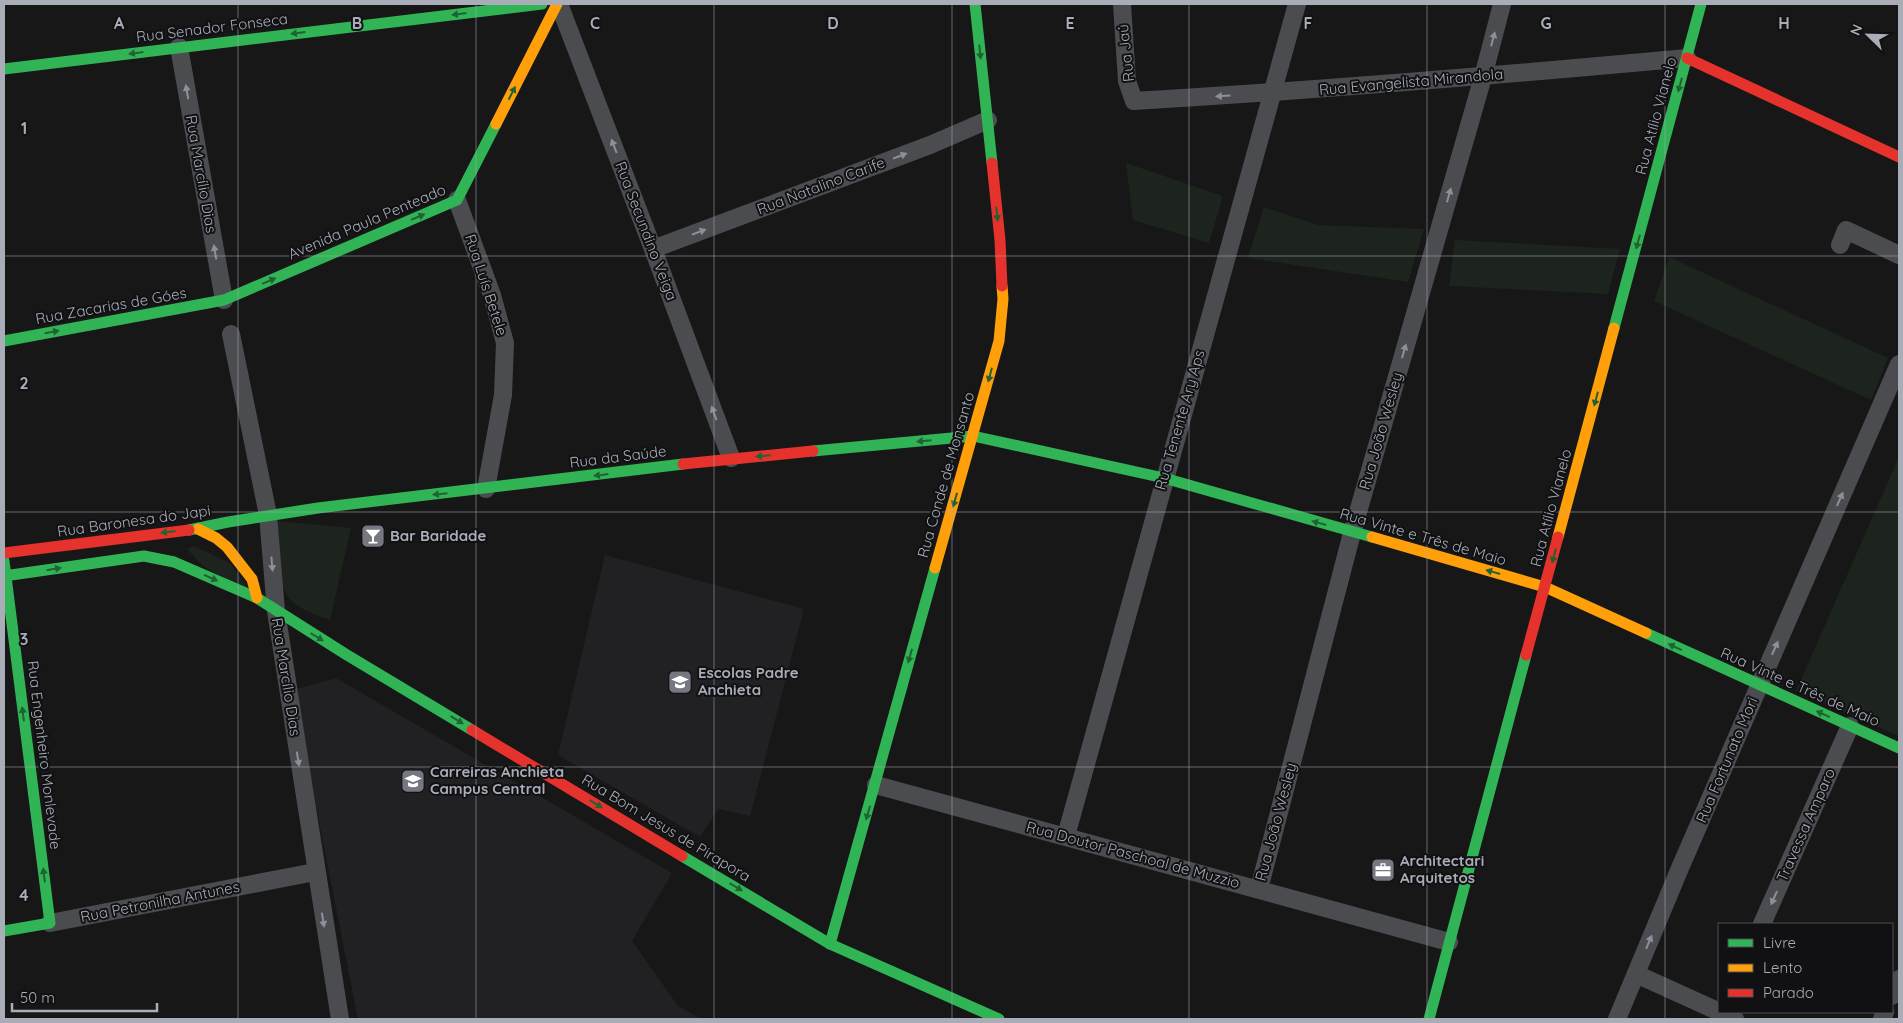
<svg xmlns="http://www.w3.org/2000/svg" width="1903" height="1023" font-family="Quicksand,sans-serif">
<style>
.built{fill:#212123}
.green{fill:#1d241e}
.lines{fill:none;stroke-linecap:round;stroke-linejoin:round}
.street{stroke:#4b4c50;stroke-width:18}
.fast{stroke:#30b455;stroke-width:11}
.slow{stroke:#ff9f0a;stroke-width:11}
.jam{stroke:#e5322d;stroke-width:11}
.oneway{fill:#206234}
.oneway2{fill:#8c9099}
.grid{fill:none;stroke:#a8adb8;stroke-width:1;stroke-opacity:0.55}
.labels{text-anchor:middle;stroke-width:4;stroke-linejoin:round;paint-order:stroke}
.street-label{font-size:15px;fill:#a8adb8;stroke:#111113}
.poi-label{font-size:15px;font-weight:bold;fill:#a8adb8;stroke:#111113;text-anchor:start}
.grid-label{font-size:16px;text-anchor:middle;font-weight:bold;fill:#a8adb8;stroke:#111113;stroke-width:4;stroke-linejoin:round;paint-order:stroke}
</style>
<rect width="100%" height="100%" fill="#171717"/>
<g class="built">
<polygon points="605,555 804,609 750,816 718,809 700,837 558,755"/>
<polygon points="336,678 672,873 632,941 678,1006 701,1019 358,1019 293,690"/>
</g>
<g class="green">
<polygon points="1126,163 1223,196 1209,243 1133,220"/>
<polygon points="1264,207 1318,225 1424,229 1408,282 1248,258"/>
<polygon points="1455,240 1620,249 1608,294 1449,286"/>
<polygon points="1669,257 1888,358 1871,400 1654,301"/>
<polygon points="1899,457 1899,736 1796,691"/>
<path d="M276,521L351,528L330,620C320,616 307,612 298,606C273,590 278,547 276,521Z"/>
<polygon points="194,546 230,563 252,593 203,566 187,549"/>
</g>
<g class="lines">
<g class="street">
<polyline points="559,4 653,249 731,458"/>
<path d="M1122,4L1127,81L1134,101C1319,90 1503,75 1687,58"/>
<polyline points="179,47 224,300"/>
<polyline points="457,200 492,295 505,343 503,395 486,489"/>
<polyline points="1840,245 1846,230 1899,255"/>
<polyline points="653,249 930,145 988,120"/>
<polyline points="231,334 268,515 276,611 340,1019"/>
<polyline points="876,785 1449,942"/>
<polyline points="1066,836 1297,4"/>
<polyline points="1259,889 1352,533 1483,77 1502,4"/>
<polyline points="50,923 315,872"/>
<polyline points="1762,924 1850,726"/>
<polyline points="1636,974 1735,1019"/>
<polyline points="1892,996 1899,979"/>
<polyline points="1617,1019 1680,868 1899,364"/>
<polyline points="1882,1019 1885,1012"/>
</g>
<g class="fast">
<polyline points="975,4 992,163"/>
<polyline points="4,69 542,4"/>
<polyline points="1614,328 1701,4"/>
<polyline points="4,341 224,300 457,200 496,124"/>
<polyline points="813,451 973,436 1164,478 1372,537"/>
<polyline points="189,530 228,522 318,508 683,464"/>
<polyline points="4,561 50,923 4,931"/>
<polyline points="4,576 144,556 174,562 257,598 347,655 472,730"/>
<polyline points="1646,633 1899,748"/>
<polyline points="682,856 830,944 999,1019"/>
<polyline points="830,944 935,568"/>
<polyline points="1429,1019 1526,655"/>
</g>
<g class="slow">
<polyline points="496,124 557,4"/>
<polyline points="198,529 216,538 227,547 252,579 257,598"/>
<polyline points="1372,537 1545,587 1646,633"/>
<polyline points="1558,537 1614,328"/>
<polyline points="935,568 999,341 1003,299 1002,286"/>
</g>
<g class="jam">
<polyline points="1687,58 1899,157"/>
<polyline points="992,163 1000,240 1002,286"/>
<polyline points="683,464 813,451"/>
<polyline points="4,553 189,530"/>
<polyline points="1526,655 1558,537"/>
<polyline points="472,730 682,856"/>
</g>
</g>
<defs><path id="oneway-solid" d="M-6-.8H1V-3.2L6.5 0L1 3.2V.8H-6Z" transform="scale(1.25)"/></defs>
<g class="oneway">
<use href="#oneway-solid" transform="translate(459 14) rotate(173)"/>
<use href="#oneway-solid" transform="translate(298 33) rotate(173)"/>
<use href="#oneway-solid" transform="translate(980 52) rotate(84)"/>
<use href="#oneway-solid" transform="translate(136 53) rotate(173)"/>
<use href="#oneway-solid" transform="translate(1680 85) rotate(105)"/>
<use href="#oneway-solid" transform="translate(512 93) rotate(-63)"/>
<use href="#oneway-solid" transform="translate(997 214) rotate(84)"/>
<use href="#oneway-solid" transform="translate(418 217) rotate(-23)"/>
<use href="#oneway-solid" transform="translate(1638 242) rotate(105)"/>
<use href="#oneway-solid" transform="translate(269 281) rotate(-23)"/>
<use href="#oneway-solid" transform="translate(52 332) rotate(-10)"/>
<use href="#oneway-solid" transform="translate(990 375) rotate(105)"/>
<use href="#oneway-solid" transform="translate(1596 399) rotate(105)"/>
<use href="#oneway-solid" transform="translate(924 441) rotate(175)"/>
<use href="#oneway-solid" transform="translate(763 456) rotate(175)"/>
<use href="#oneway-solid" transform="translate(601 475) rotate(173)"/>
<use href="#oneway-solid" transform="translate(440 494) rotate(174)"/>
<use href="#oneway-solid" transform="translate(955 500) rotate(106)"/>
<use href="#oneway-solid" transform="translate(1319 523) rotate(-164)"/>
<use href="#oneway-solid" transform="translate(168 532) rotate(173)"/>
<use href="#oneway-solid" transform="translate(1554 556) rotate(105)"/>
<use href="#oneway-solid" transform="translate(54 569) rotate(-9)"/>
<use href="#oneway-solid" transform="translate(1493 572) rotate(-164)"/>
<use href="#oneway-solid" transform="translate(211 578) rotate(24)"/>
<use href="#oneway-solid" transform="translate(317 637) rotate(31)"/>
<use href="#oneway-solid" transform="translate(1675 647) rotate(-155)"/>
<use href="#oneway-solid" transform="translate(910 656) rotate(106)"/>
<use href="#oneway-solid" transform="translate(23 714) rotate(-97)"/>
<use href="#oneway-solid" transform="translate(1823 714) rotate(-156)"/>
<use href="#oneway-solid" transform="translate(457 720) rotate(31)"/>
<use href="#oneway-solid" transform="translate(596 804) rotate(31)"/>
<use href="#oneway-solid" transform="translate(868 813) rotate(106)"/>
<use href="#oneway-solid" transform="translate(44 875) rotate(-97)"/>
<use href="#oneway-solid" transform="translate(736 887) rotate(31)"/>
</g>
<g class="oneway2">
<use href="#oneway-solid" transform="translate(1493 39) rotate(-75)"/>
<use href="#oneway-solid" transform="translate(187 92) rotate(-100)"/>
<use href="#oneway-solid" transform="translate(1223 96) rotate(177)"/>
<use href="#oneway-solid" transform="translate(614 146) rotate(-111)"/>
<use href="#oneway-solid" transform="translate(900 156) rotate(-21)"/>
<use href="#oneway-solid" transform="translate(1449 195) rotate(-74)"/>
<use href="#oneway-solid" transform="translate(699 232) rotate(-21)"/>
<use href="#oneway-solid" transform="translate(215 252) rotate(-100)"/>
<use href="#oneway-solid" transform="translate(1404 351) rotate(-74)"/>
<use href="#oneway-solid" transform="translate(714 413) rotate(-110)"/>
<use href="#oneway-solid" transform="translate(1840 499) rotate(-66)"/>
<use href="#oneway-solid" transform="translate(272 564) rotate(85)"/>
<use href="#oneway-solid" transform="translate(1775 648) rotate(-66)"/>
<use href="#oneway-solid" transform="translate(298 759) rotate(81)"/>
<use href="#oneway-solid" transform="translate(1774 898) rotate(114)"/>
<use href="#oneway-solid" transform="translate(323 920) rotate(81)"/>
<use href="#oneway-solid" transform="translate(1649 942) rotate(-67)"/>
</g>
<path class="grid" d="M238,4V1019M476,4V1019M714,4V1019M952,4V1019M1189,4V1019M1427,4V1019M1665,4V1019M4,256H1899M4,512H1899M4,767H1899"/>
<defs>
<g id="bar-square" transform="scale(1.25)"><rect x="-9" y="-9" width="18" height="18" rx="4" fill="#757880" stroke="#111113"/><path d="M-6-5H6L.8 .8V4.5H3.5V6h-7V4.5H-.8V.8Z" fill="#fff"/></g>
<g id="school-square" transform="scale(1.25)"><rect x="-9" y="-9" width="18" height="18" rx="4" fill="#757880" stroke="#111113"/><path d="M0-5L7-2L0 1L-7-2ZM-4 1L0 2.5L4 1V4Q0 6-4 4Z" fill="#fff"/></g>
<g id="university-square" transform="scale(1.25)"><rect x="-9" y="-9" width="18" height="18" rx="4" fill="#757880" stroke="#111113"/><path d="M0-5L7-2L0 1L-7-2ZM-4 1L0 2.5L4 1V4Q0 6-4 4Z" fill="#fff"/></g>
<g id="office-square" transform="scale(1.25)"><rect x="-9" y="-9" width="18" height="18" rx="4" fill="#757880" stroke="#111113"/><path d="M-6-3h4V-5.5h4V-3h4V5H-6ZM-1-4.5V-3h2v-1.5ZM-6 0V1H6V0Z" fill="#fff"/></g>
</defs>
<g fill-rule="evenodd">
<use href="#bar-square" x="373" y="536"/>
<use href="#school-square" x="680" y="682"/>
<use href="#university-square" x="413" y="781"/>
<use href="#office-square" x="1383" y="870"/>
</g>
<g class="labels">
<g class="street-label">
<text transform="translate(212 28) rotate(-7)" y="5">Rua Senador Fonseca</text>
<text transform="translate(1126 53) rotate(-96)" y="5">Rua Jaú</text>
<text transform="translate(1411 82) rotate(-5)" y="5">Rua Evangelista Mirandola</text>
<text transform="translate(1656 116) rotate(-75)" y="5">Rua Atílio Vianelo</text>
<text transform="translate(201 174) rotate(80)" y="5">Rua Marcílio Dias</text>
<text transform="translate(821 186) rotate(-21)" y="5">Rua Natalino Carife</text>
<text transform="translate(367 222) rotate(-23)" y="5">Avenida Paula Penteado</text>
<text transform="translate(646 231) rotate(69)" y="5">Rua Secundino Veiga</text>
<text transform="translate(486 285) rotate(72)" y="5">Rua Luís Betele</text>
<text transform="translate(111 306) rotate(-10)" y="5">Rua Zacarias de Góes</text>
<text transform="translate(1180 420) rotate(-74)" y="5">Rua Tenente Ary Aps</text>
<text transform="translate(1381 431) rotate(-74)" y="5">Rua João Wesley</text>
<text transform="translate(618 457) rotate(-7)" y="5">Rua da Saúde</text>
<text transform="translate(946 475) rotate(-74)" y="5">Rua Conde de Monsanto</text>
<text transform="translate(1551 508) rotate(-75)" y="5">Rua Atílio Vianelo</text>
<text transform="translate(134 521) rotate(-8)" y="5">Rua Baronesa do Japi</text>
<text transform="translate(1423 537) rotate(16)" y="5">Rua Vinte e Três de Maio</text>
<text transform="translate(286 677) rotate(81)" y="5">Rua Marcílio Dias</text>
<text transform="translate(1800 687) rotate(24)" y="5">Rua Vinte e Três de Maio</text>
<text transform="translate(44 755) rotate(83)" y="5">Rua Engenheiro Monlevade</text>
<text transform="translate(1727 760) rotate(-67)" y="5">Rua Fortunato Mori</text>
<text transform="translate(1276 822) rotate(-75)" y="5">Rua João Wesley</text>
<text transform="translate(1806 825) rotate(-66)" y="5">Travessa Amparo</text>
<text transform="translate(666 828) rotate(31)" y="5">Rua Bom Jesus de Pirapora</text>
<text transform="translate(1133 855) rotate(15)" y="5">Rua Doutor Paschoal de Muzzio</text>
<text transform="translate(160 902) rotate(-11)" y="5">Rua Petronilha Antunes</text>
</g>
<g class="poi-label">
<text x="390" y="541">Bar Baridade</text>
<text x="698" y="678">Escolas Padre<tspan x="698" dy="17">Anchieta</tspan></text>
<text x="430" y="777">Carreiras Anchieta<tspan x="430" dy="17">Campus Central</tspan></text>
<text x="1400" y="866">Architectari<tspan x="1400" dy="17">Arquitetos</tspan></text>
</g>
</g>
<g class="grid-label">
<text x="119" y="29">A</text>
<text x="357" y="29">B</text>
<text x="595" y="29">C</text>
<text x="833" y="29">D</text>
<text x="1070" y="29">E</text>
<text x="1308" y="29">F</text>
<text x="1546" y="29">G</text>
<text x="1784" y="29">H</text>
<text x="24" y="134">1</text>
<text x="24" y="389">2</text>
<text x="24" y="645">3</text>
<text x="24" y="901">4</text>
</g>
<rect width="1903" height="1023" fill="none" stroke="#a8adb8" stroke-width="10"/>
<rect x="1718" y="923" width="175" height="90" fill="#111113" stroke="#4d4f55"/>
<rect x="1728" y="939" width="25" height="8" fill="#30b455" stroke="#4d4f55"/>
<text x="1763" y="948" font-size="15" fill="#a8adb8">Livre</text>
<rect x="1728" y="964" width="25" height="8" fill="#ff9f0a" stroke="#4d4f55"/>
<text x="1763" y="973" font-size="15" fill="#a8adb8">Lento</text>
<rect x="1728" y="989" width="25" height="8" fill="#e5322d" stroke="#4d4f55"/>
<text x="1763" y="998" font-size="15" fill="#a8adb8">Parado</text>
<g transform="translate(1868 35) rotate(293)" stroke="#111113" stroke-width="4" paint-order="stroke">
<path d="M0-4L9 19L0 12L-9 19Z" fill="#a8adb8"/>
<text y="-8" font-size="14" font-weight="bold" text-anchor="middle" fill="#a8adb8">N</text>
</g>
<path d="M12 1003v8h145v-8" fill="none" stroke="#a8adb8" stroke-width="2.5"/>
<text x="20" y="1003" font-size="15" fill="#a8adb8" stroke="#111113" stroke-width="4" paint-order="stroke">50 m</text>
</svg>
